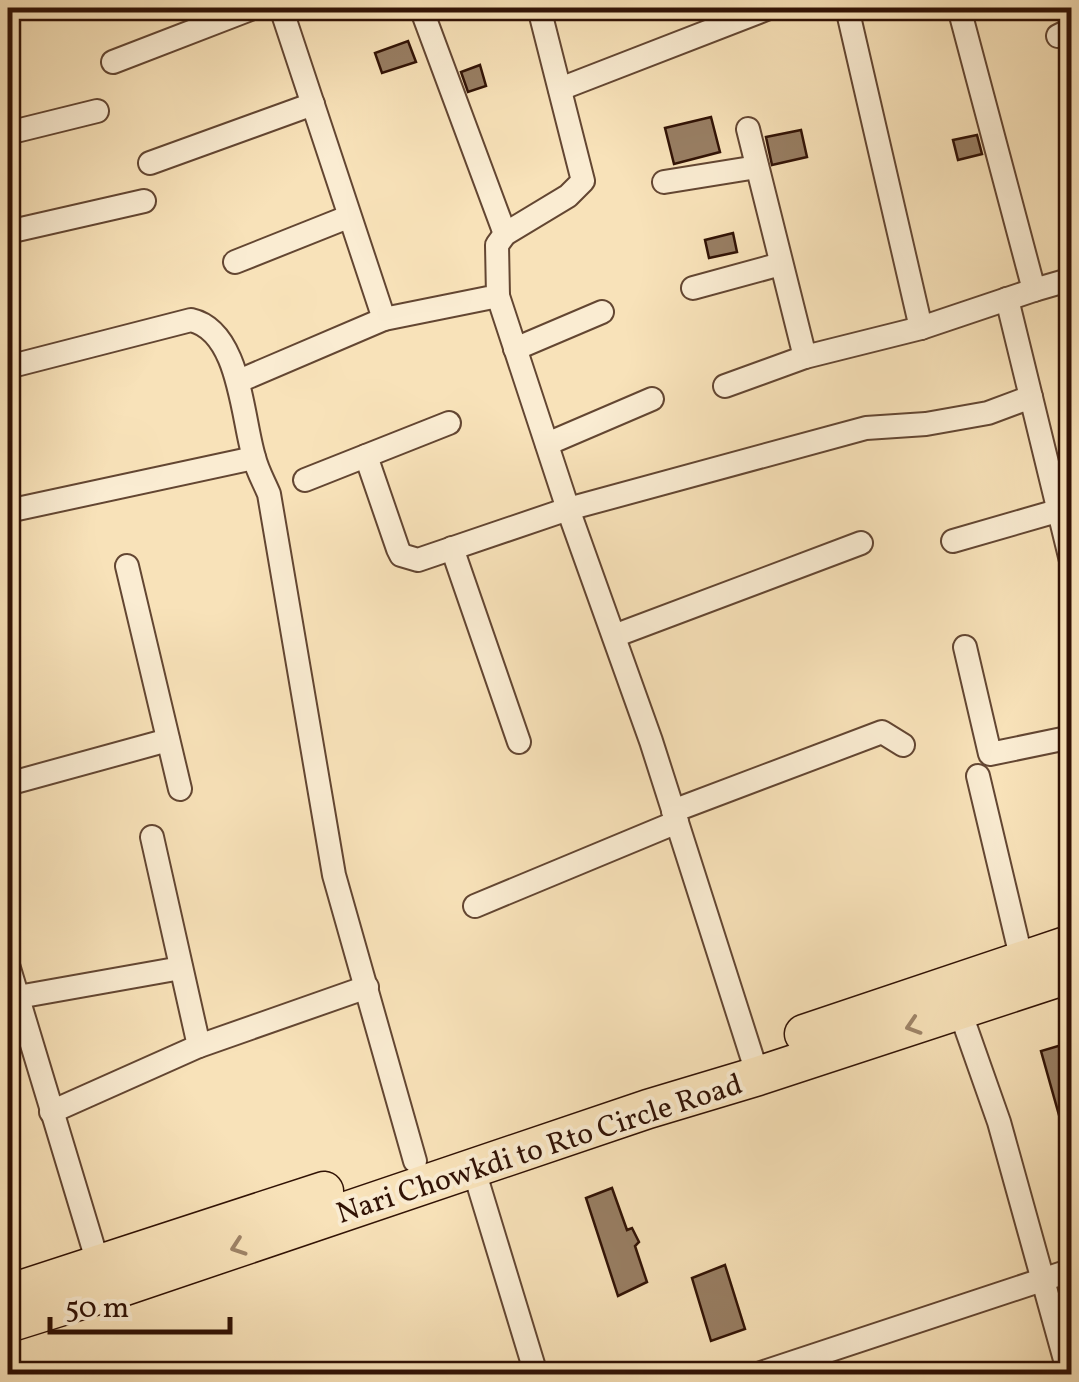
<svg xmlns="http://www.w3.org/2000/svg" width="1079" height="1382" font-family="Vollkorn,serif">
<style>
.building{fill:#987e63;stroke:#311205;stroke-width:2.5}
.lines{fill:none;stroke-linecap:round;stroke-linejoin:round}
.minor-casing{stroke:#634632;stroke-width:26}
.trunk-casing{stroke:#311205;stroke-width:41}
.minor{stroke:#faecd2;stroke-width:22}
.trunk{stroke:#f8e2b9;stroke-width:38}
.oneway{stroke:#9e8468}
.labels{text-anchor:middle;stroke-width:8;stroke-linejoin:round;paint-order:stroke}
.street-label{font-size:30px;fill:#311205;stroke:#faecd2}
</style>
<rect width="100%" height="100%" fill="#f8e2b9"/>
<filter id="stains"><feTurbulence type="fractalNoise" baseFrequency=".002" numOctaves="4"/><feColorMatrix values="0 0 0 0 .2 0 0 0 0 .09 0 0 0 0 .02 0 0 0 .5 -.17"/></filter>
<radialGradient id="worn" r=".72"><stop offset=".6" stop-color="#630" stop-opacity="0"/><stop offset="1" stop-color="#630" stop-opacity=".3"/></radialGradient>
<g class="building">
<polygon points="408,41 416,62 382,73 375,53"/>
<polygon points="480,65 486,86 468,92 461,72"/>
<polygon points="711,117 720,152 674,164 665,128"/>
<polygon points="801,130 807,157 772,165 766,137"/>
<polygon points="977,135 982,154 958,160 953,140"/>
<polygon points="733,233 737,252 709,258 705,240"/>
<polygon points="1072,1042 1072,1140 1066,1140 1041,1051"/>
<polygon points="612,1188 627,1230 632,1228 639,1242 635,1246 647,1282 618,1296 586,1198"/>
<polygon points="725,1265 745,1329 711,1341 692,1278"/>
</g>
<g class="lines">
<g class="minor-casing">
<g id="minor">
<polyline points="421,8 505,234"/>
<polyline points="847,8 921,328 1034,290"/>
<polyline points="959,8 1034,290 1072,279"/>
<polyline points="1058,36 1072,29"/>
<polyline points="113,62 253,8"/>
<polyline points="560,89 769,8"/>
<polyline points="8,133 97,111"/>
<polyline points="150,163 313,104"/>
<polyline points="664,182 757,167"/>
<polyline points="8,232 144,201"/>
<polyline points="235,262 348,217"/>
<polyline points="693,288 781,264"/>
<polyline points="498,296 568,509 651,741 758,1076"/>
<polyline points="1007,299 1031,397"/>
<polyline points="384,319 498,296 497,245 505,234 568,196 583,181 539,8"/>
<polyline points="515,349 602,312"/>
<polyline points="805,357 921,328"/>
<path d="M8,367L191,320C240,331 242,418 254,457C257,470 264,482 269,494L334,875L415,1161"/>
<polyline points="239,381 384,319 281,8"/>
<polyline points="725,386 805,357 748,129"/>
<polyline points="547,444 652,399"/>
<polyline points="366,456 398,549 401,555 418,560 568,509 866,428 926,424 988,413 1031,397 1072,565"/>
<polyline points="305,480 449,423"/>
<polyline points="8,511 254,458"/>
<polyline points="953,541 1057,511"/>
<polyline points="452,548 519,742"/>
<polyline points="127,566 180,789"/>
<polyline points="614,636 861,543"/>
<polyline points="965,647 990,754 1072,737"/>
<polyline points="978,776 1022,961"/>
<polyline points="8,784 168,740"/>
<polyline points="673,811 882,732 903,745"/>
<polyline points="475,906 677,822"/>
<polyline points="8,965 101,1273"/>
<polyline points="18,997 181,968"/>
<polyline points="956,1000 999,1122 1069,1374"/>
<polyline points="199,1046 367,987"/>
<polyline points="51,1112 199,1046 152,837"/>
<polyline points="473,1167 536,1374"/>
<polyline points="758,1374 1072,1270"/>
</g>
</g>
<g class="trunk-casing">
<g id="trunk">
<polyline points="804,1034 1072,944"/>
<polyline points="8,1294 324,1191"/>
<polyline points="8,1323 107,1292 648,1109 758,1076 1072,973"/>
</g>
</g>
<use href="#minor" class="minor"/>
<use href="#trunk" class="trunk"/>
</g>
<defs><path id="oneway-chevron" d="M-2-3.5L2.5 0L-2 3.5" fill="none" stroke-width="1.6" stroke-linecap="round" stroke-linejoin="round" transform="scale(2.5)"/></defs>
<g class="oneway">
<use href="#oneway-chevron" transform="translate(913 1026) rotate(162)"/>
<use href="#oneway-chevron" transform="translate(238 1247) rotate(161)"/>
</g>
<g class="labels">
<g class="street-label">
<text transform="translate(539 1148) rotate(-18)" y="10">Nari Chowkdi to Rto Circle Road</text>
</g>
</g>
<rect width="1079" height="1382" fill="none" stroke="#f8e2b9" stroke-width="40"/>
<rect x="10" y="10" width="1059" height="1362" fill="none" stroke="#311205" stroke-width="5"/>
<rect x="20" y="20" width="1039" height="1342" fill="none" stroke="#311205" stroke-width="2.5"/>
<path d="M50 1317v15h180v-15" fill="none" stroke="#311205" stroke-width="5"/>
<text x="65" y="1317" font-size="30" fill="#311205" stroke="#faecd2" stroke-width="8" paint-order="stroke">50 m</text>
<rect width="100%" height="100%" filter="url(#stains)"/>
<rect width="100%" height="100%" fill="url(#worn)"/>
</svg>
